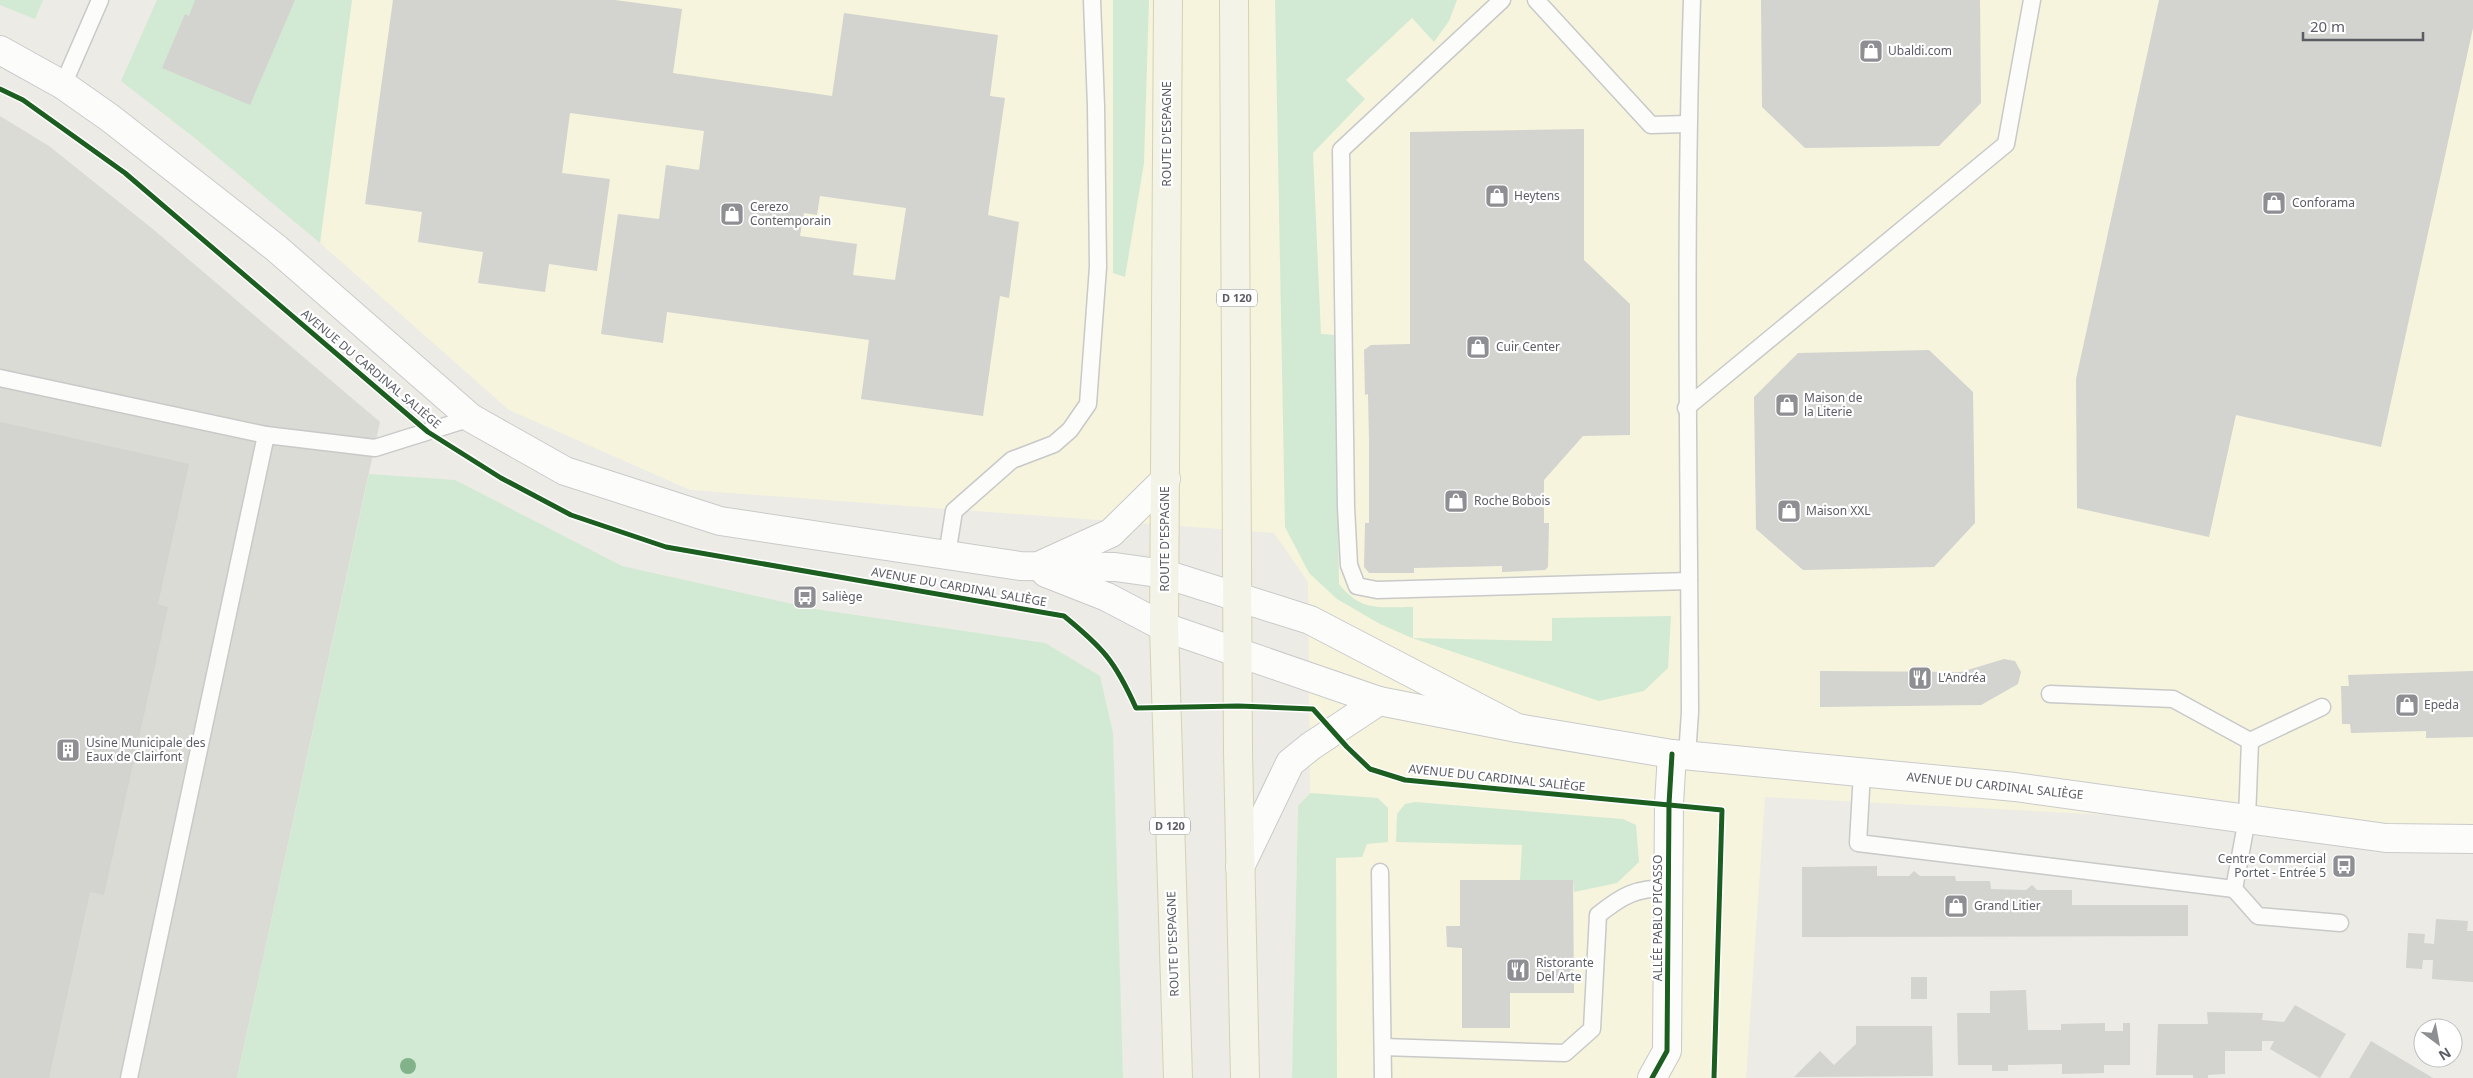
<svg xmlns="http://www.w3.org/2000/svg" width="2473" height="1078" font-family="'Noto Sans',sans-serif">
<style>
.commercial{fill:#f6f4dd}
.industrial{fill:#dbdbd5}
.green{fill:#d2ead3}
.building{fill:#d3d3cf;fill-rule:evenodd}
.lines{fill:none;stroke-linecap:round;stroke-linejoin:round}
.service-casing{stroke:#c8c9c8;stroke-width:19}
.minor-casing{stroke:#c8c9c8;stroke-width:30}
.secondary-casing{stroke:#cacaca;stroke-width:30}
.primary-casing{stroke:#d6d2b1;stroke-width:30}
.service{stroke:#fcfcfb;stroke-width:16}
.minor{stroke:#fcfcfb;stroke-width:28}
.secondary{stroke:#fcfcfb;stroke-width:28}
.primary{stroke:#f3f3e7;stroke-width:28}
.cycleway-casing{stroke:#fff;stroke-width:8}
.cycleway{stroke:#1b5e20;stroke-width:5}
.tree{fill:#82b289}
.labels{text-anchor:middle;stroke-width:4.5;stroke-linejoin:round;paint-order:stroke}
.shield{fill:#fff;stroke:#8c8e93;stroke-width:1}
.shield-label{font-size:11px;font-weight:bold;fill:#5b5d65}
.poi-label{font-size:12px;fill:#5b5d65;stroke:#fff;text-anchor:start}
.street-label{font-size:12px;fill:#5b5d65;stroke:#fff}
</style>
<rect width="100%" height="100%" fill="#ecebe5"/>
<polygon class="commercial" points="352,0 2473,0 2473,834 1765,797 1746,1078 1292,1078 1298,806 1310,792 1308,582 1274,533 690,490 509,410 320,243"/>
<polygon class="industrial" points="0,116 49,146 154,230 380,422 237,1078 0,1078"/>
<g class="green">
<polygon points="0,0 43,0 35,19 0,5"/>
<polygon points="157,0 352,0 320,243 196,139 121,81"/>
<polygon points="1113,0 1149,0 1144,163 1125,277 1113,273"/>
<path d="M1275,0H1457L1449,21L1434,42L1412,18L1346,80L1365,99L1313,153L1321,334L1336,335L1339,584C1361,612 1380,607 1413,607V638L1552,641V618L1671,616L1668,668L1644,691L1599,701L1412,638L1380,624L1337,599L1309,573L1285,527Z"/>
<polygon points="369,474 455,480 622,566 815,609 1045,643 1100,676 1113,733 1123,1078 237,1078"/>
<polygon points="1310,793 1378,798 1388,808 1388,842 1367,844 1362,857 1336,858 1337,1078 1292,1078 1298,806"/>
<polygon points="1415,802 1623,819 1636,825 1639,862 1617,883 1574,892 1573,880 1520,880 1522,845 1396,842 1397,814 1405,804"/>
</g>
<g class="building">
<polygon points="195,0 295,0 250,105 162,68 185,14 189,16"/>
<path d="M393,0H615L682,9L673,73L832,96L844,13L998,35L990,96L1005,98L988,215L1019,222L1009,298L1000,296L983,416L861,399L869,340L667,312L663,343L601,334L618,214L659,219L666,165L699,170L704,131L570,113L562,173L610,179L597,271L549,264L545,292L478,283L483,252L418,242L422,212L365,204ZM820,196L906,208L895,280L853,275L857,244L800,236L804,213L817,215Z"/>
<polygon points="1761,0 1980,0 1981,103 1939,146 1805,148 1762,107"/>
<polygon points="2159,0 2473,0 2473,28 2381,447 2236,415 2209,537 2077,508 2076,379"/>
<polygon points="1584,129 1584,260 1630,304 1630,435 1583,436 1544,480 1544,523 1549,523 1548,567 1545,570 1502,572 1502,566 1414,568 1414,573 1369,573 1364,567 1365,523 1369,523 1369,440 1368,394 1365,395 1364,350 1371,345 1410,344 1410,132"/>
<polygon points="1929,350 1973,392 1975,523 1934,567 1803,570 1756,529 1754,397 1798,353"/>
<polygon points="0,422 189,464 158,604 168,607 104,895 90,892 49,1078 0,1078"/>
<polygon points="2004,659 2015,661 2021,672 2018,684 1981,705 1820,707 1820,671 1961,672"/>
<polygon points="2473,671 2473,737 2426,738 2426,731 2351,733 2350,724 2342,724 2341,686 2349,686 2348,675"/>
<polygon points="1877,866 1877,876 1909,876 1914,871 1920,876 1955,876 1956,881 1990,881 1991,889 2026,890 2032,885 2037,890 2072,890 2072,905 2188,905 2188,936 1802,937 1802,867"/>
<polygon points="1460,880 1573,880 1574,993 1510,993 1510,1028 1462,1028 1462,948 1447,947 1446,926 1460,926"/>
<polygon points="2436,919 2468,921 2467,931 2473,931 2473,982 2432,979 2433,960 2423,960 2422,969 2406,968 2408,933 2425,934 2424,943 2434,944"/>
<rect x="1911" y="977" width="16" height="22"/>
<polygon points="2026,990 2028,1030 2061,1030 2061,1024 2105,1023 2105,1031 2123,1031 2123,1023 2130,1023 2130,1065 2104,1065 2104,1073 2062,1074 2062,1064 2008,1065 2008,1071 1992,1071 1992,1065 1958,1065 1957,1013 1990,1013 1990,991"/>
<polygon points="2295,1005 2346,1034 2320,1078 2270,1049 2274,1041 2262,1041 2262,1051 2225,1051 2225,1074 2208,1075 2208,1078 2193,1078 2193,1075 2156,1075 2158,1024 2208,1024 2207,1012 2263,1013 2262,1020 2284,1022"/>
<polygon points="1856,1026 1932,1026 1933,1076 1794,1077 1820,1051 1834,1065 1856,1044"/>
<polygon points="2371,1041 2433,1078 2349,1078"/>
</g>
<g class="lines">
<g class="service-casing">
<g id="service">
<polyline points="1502,0 1341,150 1346,507 1349,565 1357,586 1377,590 1689,581"/>
<polyline points="1536,0 1651,125 1687,124"/>
<polyline points="63,85 100,0"/>
<polyline points="0,378 266,435 375,448 471,418"/>
<polyline points="1686,408 2006,144 2032,0"/>
<polyline points="947,555 954,511 1012,460 1054,444 1070,430 1088,404 1098,267 1096,106 1092,0"/>
<polyline points="2250,741 2322,707"/>
<path d="M1687,756L1690,712C1689,474 1684,237 1692,0"/>
<polyline points="1862,772 1858,843 2234,889 2247,819 2250,741 2173,699 2050,694"/>
<polyline points="1380,872 1383,1078"/>
<polyline points="2234,889 2258,916 2340,923"/>
<path d="M1383,1047L1565,1053L1592,1029L1598,915C1623,895 1636,888 1668,888"/>
<polyline points="129,1078 266,435"/>
</g>
</g>
<g class="minor-casing">
<polyline id="minor" points="1652,1078 1667,1051 1669,804 1672,754"/>
</g>
<g class="secondary-casing">
<g id="secondary">
<polyline points="0,50 63,85 110,118 276,248 471,418 565,471 720,521 1020,566 1115,567 1165,574 1310,620 1517,728"/>
<polyline points="1043,564 1111,533 1166,479"/>
<polyline points="1046,573 1107,597 1164,627 1379,701 1517,728 1672,754 2015,787 2386,838 2473,839"/>
<polyline points="1240,867 1290,763 1311,746 1379,701"/>
</g>
</g>
<g class="primary-casing">
<g id="primary">
<polyline points="1168,0 1164,627 1178,1078"/>
<polyline points="1234,0 1238,752 1245,1078"/>
</g>
</g>
<use href="#service" class="service"/>
<use href="#minor" class="minor"/>
<use href="#secondary" class="secondary"/>
<use href="#primary" class="primary"/>
<g class="cycleway-casing">
<g id="cycleway">
<path d="M0,89L23,100L125,173L428,432L501,478L571,515L666,547L1064,616C1103,648 1115,661 1136,708L1238,706L1313,709L1347,747L1370,769L1405,780L1722,810L1714,1078"/>
<polyline points="1652,1078 1667,1051 1669,804 1672,754"/>
</g>
</g>
<use href="#cycleway" class="cycleway"/>
</g>
<circle class="tree" cx="408" cy="1066" r="8"/>
<defs>
<g id="shop-square" transform="scale(1.25)"><rect x="-9" y="-9" width="18" height="18" rx="4" fill="#8e8f92" stroke="#fff"/><path d="M-5-2.5h2.3a2.7 3.5 0 0 1 5.4 0H5L5.5 6h-11ZM-1.5-2.5h3a1.5 2.3 0 0 0-3 0Z" fill="#fff"/></g>
<g id="bus-square" transform="scale(1.25)"><rect x="-9" y="-9" width="18" height="18" rx="4" fill="#8e8f92" stroke="#fff"/><path d="M-5-6H5V4H4V6H2V4H-2V6H-4V4H-5ZM-3.5-4V0h7V-4ZM-3.5 1.2v1.5H-2V1.2ZM2 1.2v1.5H3.5V1.2Z" fill="#fff"/></g>
<g id="restaurant-square" transform="scale(1.25)"><rect x="-9" y="-9" width="18" height="18" rx="4" fill="#8e8f92" stroke="#fff"/><path d="M-5-6h1v4h1v-4h1v4h1v-4h1v5L-1.5 .5V6h-2V.5L-5-1ZM5-6V6H3V1.5H1.5Q1.5-4 5-6Z" fill="#fff"/></g>
<g id="building-square" transform="scale(1.25)"><rect x="-9" y="-9" width="18" height="18" rx="4" fill="#8e8f92" stroke="#fff"/><path d="M-4-6H4V6H1V3H-1V6H-4ZM-2.5-4.3h1.7v1.8h-1.7ZM.8-4.3h1.7v1.8H.8ZM-2.5-1h1.7V.8h-1.7ZM.8-1h1.7V.8H.8Z" fill="#fff"/></g>
</defs>
<g fill-rule="evenodd">
<use href="#shop-square" x="1871" y="51"/>
<use href="#shop-square" x="1497" y="196"/>
<use href="#shop-square" x="2274" y="203"/>
<use href="#shop-square" x="732" y="214"/>
<use href="#shop-square" x="1478" y="347"/>
<use href="#shop-square" x="1787" y="405"/>
<use href="#shop-square" x="1456" y="501"/>
<use href="#shop-square" x="1789" y="511"/>
<use href="#bus-square" x="805" y="597"/>
<use href="#restaurant-square" x="1920" y="678"/>
<use href="#shop-square" x="2407" y="705"/>
<use href="#building-square" x="68" y="750"/>
<use href="#bus-square" x="2344" y="866"/>
<use href="#shop-square" x="1956" y="906"/>
<use href="#restaurant-square" x="1518" y="970"/>
</g>
<g class="labels">
<g class="shield">
<rect x="1217" y="289.5" width="40" height="17" rx="4"/>
<rect x="1150" y="817.5" width="40" height="17" rx="4"/>
</g>
<g class="shield-label">
<text x="1237" y="302">D 120</text>
<text x="1170" y="830">D 120</text>
</g>
<g class="poi-label">
<text x="1888" y="55">Ubaldi.com</text>
<text x="1514" y="200">Heytens</text>
<text x="2292" y="207">Conforama</text>
<text x="750" y="211">Cerezo<tspan x="750" dy="14">Contemporain</tspan></text>
<text x="1496" y="351">Cuir Center</text>
<text x="1804" y="402">Maison de<tspan x="1804" dy="14">la Literie</tspan></text>
<text x="1474" y="505">Roche Bobois</text>
<text x="1806" y="515">Maison XXL</text>
<text x="822" y="601">Saliège</text>
<text x="1938" y="682">L'Andréa</text>
<text x="2424" y="709">Epeda</text>
<text x="86" y="747">Usine Municipale des<tspan x="86" dy="14">Eaux de Clairfont</tspan></text>
<text x="2326" y="863" text-anchor="end">Centre Commercial<tspan x="2326" dy="14">Portet - Entrée 5</tspan></text>
<text x="1974" y="910">Grand Litier</text>
<text x="1536" y="967">Ristorante<tspan x="1536" dy="14">Del Arte</tspan></text>
</g>
<g class="street-label">
<text transform="translate(1167 134) rotate(-90)" y="4">ROUTE D'ESPAGNE</text>
<text transform="translate(371 369) rotate(40)" y="4">AVENUE DU CARDINAL SALIÈGE</text>
<text transform="translate(1165 539) rotate(-90)" y="4">ROUTE D'ESPAGNE</text>
<text transform="translate(959 587) rotate(10)" y="4">AVENUE DU CARDINAL SALIÈGE</text>
<text transform="translate(1497 778) rotate(6)" y="4">AVENUE DU CARDINAL SALIÈGE</text>
<text transform="translate(1995 786) rotate(6)" y="4">AVENUE DU CARDINAL SALIÈGE</text>
<text transform="translate(1658 918) rotate(-90)" y="4">ALLÉE PABLO PICASSO</text>
<text transform="translate(1173 944) rotate(-92)" y="4">ROUTE D'ESPAGNE</text>
</g>
</g>
<g transform="translate(2438 1043) rotate(148)"><circle r="24" fill="#ffffff" stroke="#bdbec1"/>
<path d="M0-4L9 19L0 12L-9 19Z" fill="#8e8f92"/>
<text y="-8" font-size="14" font-weight="bold" text-anchor="middle" fill="#5b5d65">N</text>
</g>
<path d="M2303 32v8h120v-8" fill="none" stroke="#5b5d65" stroke-width="2.5"/>
<text x="2310" y="32" font-size="15" fill="#5b5d65" stroke="#ffffff" stroke-width="4" paint-order="stroke">20 m</text>
</svg>
